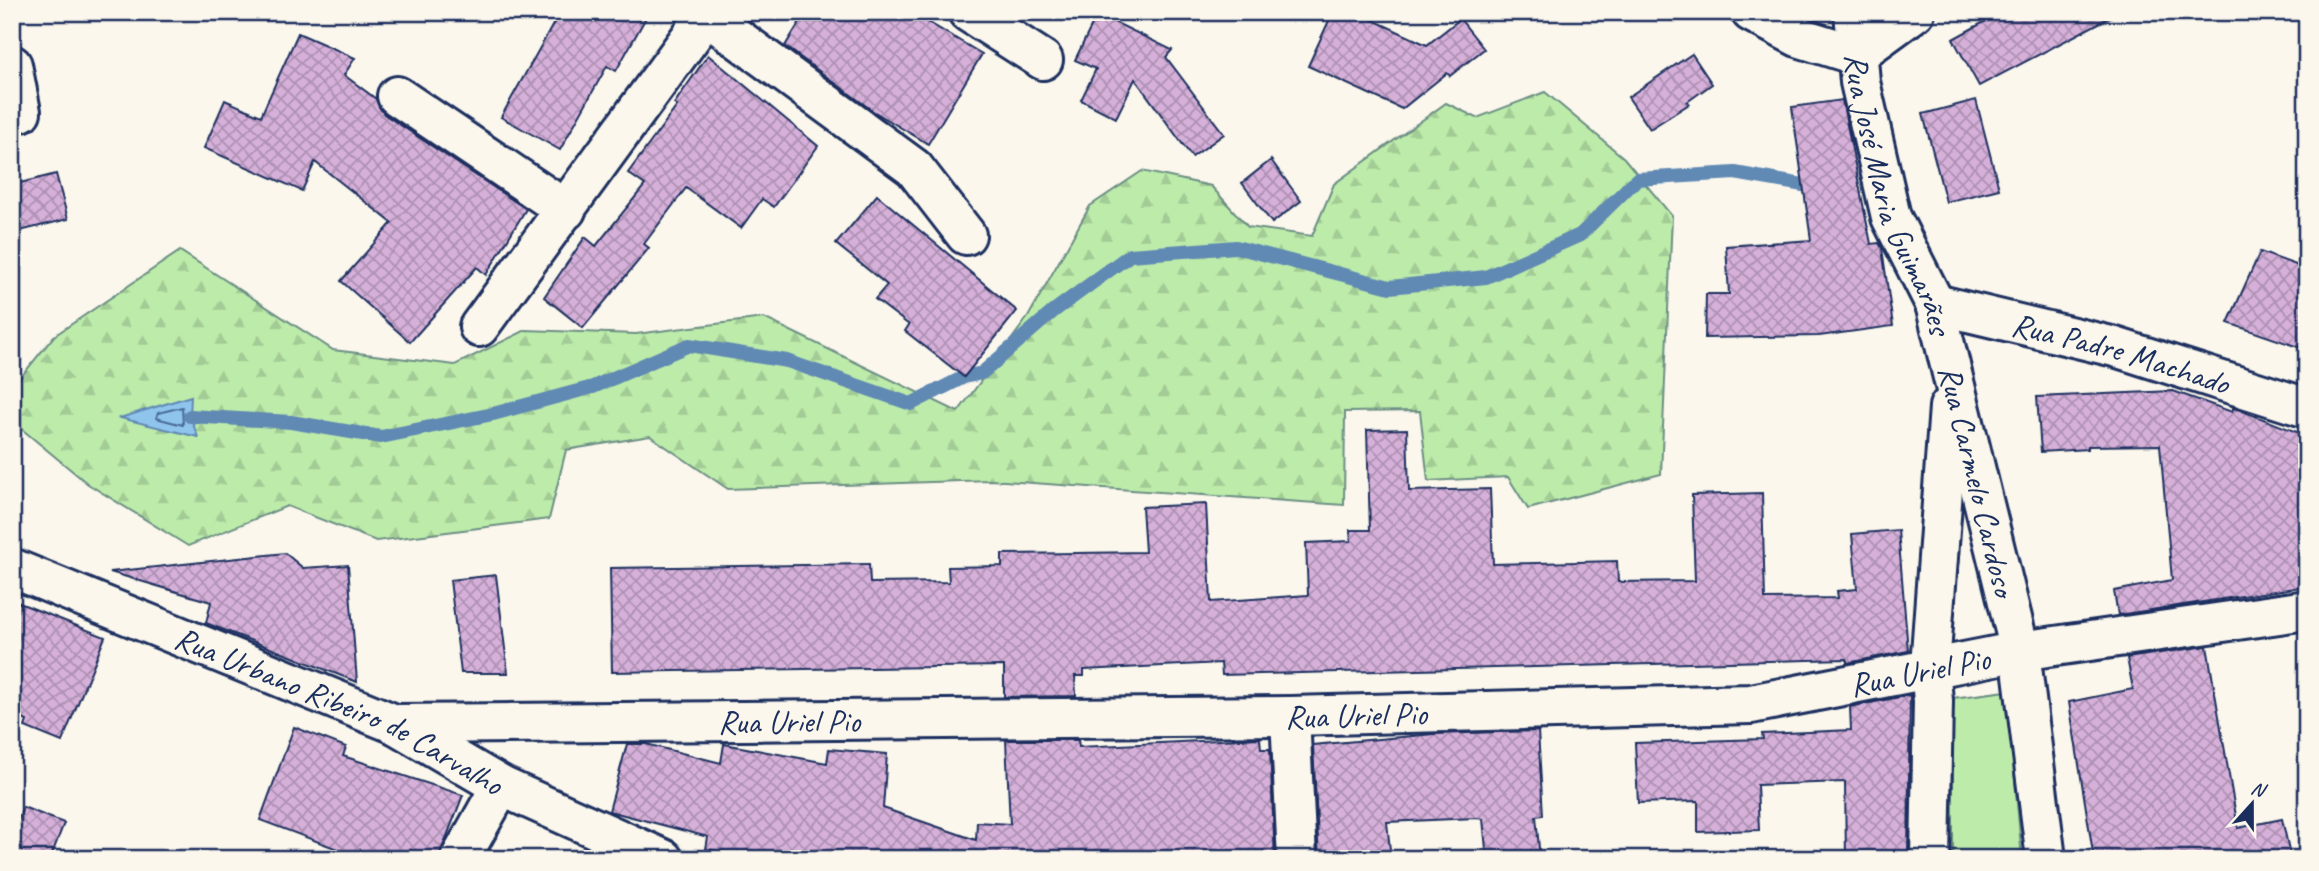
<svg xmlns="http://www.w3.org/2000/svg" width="2319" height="871" font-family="Caveat,sans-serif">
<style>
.forest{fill:url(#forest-firs);stroke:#6c8e84;stroke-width:2}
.park{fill:#bdecaa;stroke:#6c8e84;stroke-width:2}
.water{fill:#8fc5ed;stroke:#6189b4;stroke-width:2}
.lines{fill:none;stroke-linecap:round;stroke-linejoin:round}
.shore{stroke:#496b97;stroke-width:2}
.stream{stroke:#6189b4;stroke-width:14}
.building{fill:url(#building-cross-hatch);stroke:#1b2f5e;stroke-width:2}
.minor-casing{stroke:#1b2f5e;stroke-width:44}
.minor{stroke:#fbf7ec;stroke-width:38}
.labels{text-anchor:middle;stroke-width:7;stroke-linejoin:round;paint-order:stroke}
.street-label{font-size:33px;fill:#1b2f5e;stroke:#fbf7ec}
</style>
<defs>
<pattern id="forest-firs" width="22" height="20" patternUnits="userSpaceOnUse" patternTransform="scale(1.75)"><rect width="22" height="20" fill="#bdecaa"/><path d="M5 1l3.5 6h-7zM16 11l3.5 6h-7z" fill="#a2cb95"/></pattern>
<pattern id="building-cross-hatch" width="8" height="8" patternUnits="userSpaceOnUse" patternTransform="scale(1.75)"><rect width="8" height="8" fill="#d6b0d9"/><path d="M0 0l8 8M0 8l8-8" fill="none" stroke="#ad90b3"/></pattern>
</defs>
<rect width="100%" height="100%" fill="#fbf7ec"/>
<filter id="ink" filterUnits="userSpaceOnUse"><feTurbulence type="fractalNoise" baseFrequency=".0143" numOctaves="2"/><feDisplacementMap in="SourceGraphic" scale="14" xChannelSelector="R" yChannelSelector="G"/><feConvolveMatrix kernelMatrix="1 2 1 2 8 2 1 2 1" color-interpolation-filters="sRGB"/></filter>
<g filter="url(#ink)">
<polygon class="forest" points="1545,92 1624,158 1672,216 1661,474 1528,509 1508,477 1428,481 1420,411 1345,412 1344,505 990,480 728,489 650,436 566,450 549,519 376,541 287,506 188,546 88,484 12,421 12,388 54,336 180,251 333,350 455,365 526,330 636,334 764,318 958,412 1028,317 1090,206 1142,171 1211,186 1248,227 1312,236 1334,184 1446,103 1477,118"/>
<polygon class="park" points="2007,691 2022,859 1953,859 1953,698"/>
<polygon class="water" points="191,396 190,416 198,437 120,418"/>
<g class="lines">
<polygon class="shore" points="182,407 183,425 156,418 158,413"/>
<polyline class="stream" points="190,416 291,422 381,437 493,414 593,387 689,345 787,361 911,404 964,377 982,373 1055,310 1130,255 1236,247 1390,287 1486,277 1580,235 1637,179 1735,173 1820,188"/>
</g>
<g class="building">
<polygon points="560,12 649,12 616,71 607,66 560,150 501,117"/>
<polygon points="806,12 911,12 982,54 928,144 873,111 785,46"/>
<polygon points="1085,12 1094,12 1172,50 1166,57 1224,134 1192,157 1135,79 1116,118 1081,100 1096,69 1075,60 1093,23"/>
<polygon points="1333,12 1356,12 1427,45 1460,19 1484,49 1450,76 1447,73 1402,109 1308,66"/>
<polygon points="2002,12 2120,12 1979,86 1953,39"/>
<polygon points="298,33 355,58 344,75 376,99 384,114 526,209 486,275 477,267 410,342 341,281 392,223 315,162 302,191 204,148 225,100 261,116"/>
<polygon points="1692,54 1712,84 1687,102 1689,104 1650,129 1628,97"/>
<polygon points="708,55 818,146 774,207 762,199 741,228 686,188 644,244 649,248 583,328 544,297 585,237 596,246 645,185 628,173 677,106 674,104"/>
<polygon points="1842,100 1871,244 1879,243 1882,248 1893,326 1819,336 1705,338 1706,294 1729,294 1726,246 1811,240 1792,107"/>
<polygon points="1976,100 1999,189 1946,202 1923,114"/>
<polygon points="1271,160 1301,201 1272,223 1242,183"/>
<polygon points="56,174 68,219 12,233 12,185"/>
<polygon points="877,195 1017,311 964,377 905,331 909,325 875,299 887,285 836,244"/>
<polygon points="2260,252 2307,269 2307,350 2228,323"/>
<polygon points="2173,391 2232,412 2233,408 2240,410 2307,436 2307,586 2118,615 2114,591 2172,580 2160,445 2088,446 2088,449 2041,452 2037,397"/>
<polygon points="1407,429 1409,491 1490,489 1493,564 1617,561 1618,582 1695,581 1692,495 1762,493 1765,599 1838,598 1837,591 1857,589 1852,534 1898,530 1908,651 1847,663 1847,659 1222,675 1221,663 1084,670 1084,676 1075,676 1076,696 1004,697 1004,666 612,672 610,568 869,564 870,583 949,582 948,567 1002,566 1002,554 1145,552 1142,507 1206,504 1211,602 1308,595 1306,543 1351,541 1350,530 1370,530 1367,430"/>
<polygon points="285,553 303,568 348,565 357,682 206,623 211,602 110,572"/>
<polygon points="496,575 508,673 461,673 450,580"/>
<polygon points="12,600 105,637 62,742 25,727 27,721 12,714"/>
<polygon points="2207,646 2238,828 2282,819 2291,859 2094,859 2069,702 2133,689 2127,658"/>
<polygon points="1910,695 1908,859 1846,859 1845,782 1757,785 1759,830 1698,832 1698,801 1638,803 1635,743 1763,739 1762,734 1851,730 1850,707"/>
<polygon points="294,727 346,747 343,756 463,795 438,859 364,859 260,820"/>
<polygon points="1538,731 1543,815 1536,816 1540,859 1487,859 1483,819 1476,818 1387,822 1391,859 1319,859 1313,745 1434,734"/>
<polygon points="1260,738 1261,749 1270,749 1275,859 763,859 706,849 708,837 609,811 627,744 646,744 721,763 724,744 827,763 829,749 887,754 883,808 976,840 977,822 1010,824 1006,740 1078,740 1079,747"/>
<polygon points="23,807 64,823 50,859 12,859 12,836"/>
</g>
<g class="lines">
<g class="minor-casing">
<g id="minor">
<polyline points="968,12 1043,60"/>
<polyline points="1751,12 1798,37 1856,55 1915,12"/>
<path id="s1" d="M1854,12L1860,82L1891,217L1935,304L2020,651L2046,859"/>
<polyline points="707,16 914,168 966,235"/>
<polyline points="12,65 21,112"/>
<polyline points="397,96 566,210"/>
<path id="s2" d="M1935,304L2115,347L2307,408"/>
<polyline points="479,327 709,12"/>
<path id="s3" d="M12,568L395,724L501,786L663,859"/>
<polyline points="1290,716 1297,859"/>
<path id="s4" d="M395,724L1290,716L1751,704L2020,651L2307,610"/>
<polyline points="460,859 501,786"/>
<polyline points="1930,859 1933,701 1930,667 1949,407"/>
</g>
</g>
<use href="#minor" class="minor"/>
</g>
</g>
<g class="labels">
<g class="street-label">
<text dy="12" stroke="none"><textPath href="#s1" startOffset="189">Rua José Maria Guimarães</textPath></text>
<text dy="12" stroke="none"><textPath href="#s2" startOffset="192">Rua Padre Machado</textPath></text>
<text dy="12" stroke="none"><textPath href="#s1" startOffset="488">Rua Carmelo Cardoso</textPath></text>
<text dy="12" stroke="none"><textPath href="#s4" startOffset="1528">Rua Uriel Pio</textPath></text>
<text dy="12" stroke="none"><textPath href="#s3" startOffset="357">Rua Urbano Ribeiro de Carvalho</textPath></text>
<text dy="12" stroke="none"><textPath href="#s4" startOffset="961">Rua Uriel Pio</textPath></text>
<text dy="12" stroke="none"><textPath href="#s4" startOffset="394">Rua Uriel Pio</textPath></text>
</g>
</g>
<rect width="2319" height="871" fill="none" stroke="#fbf7ec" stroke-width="42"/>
<rect x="21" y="21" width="2277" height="829" fill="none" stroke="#1b2f5e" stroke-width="2.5" filter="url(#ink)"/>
<g transform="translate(2252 804) rotate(21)" stroke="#fbf7ec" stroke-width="5" paint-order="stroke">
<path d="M0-5L12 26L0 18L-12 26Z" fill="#1b2f5e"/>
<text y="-10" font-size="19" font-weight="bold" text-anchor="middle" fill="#1b2f5e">N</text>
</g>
</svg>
